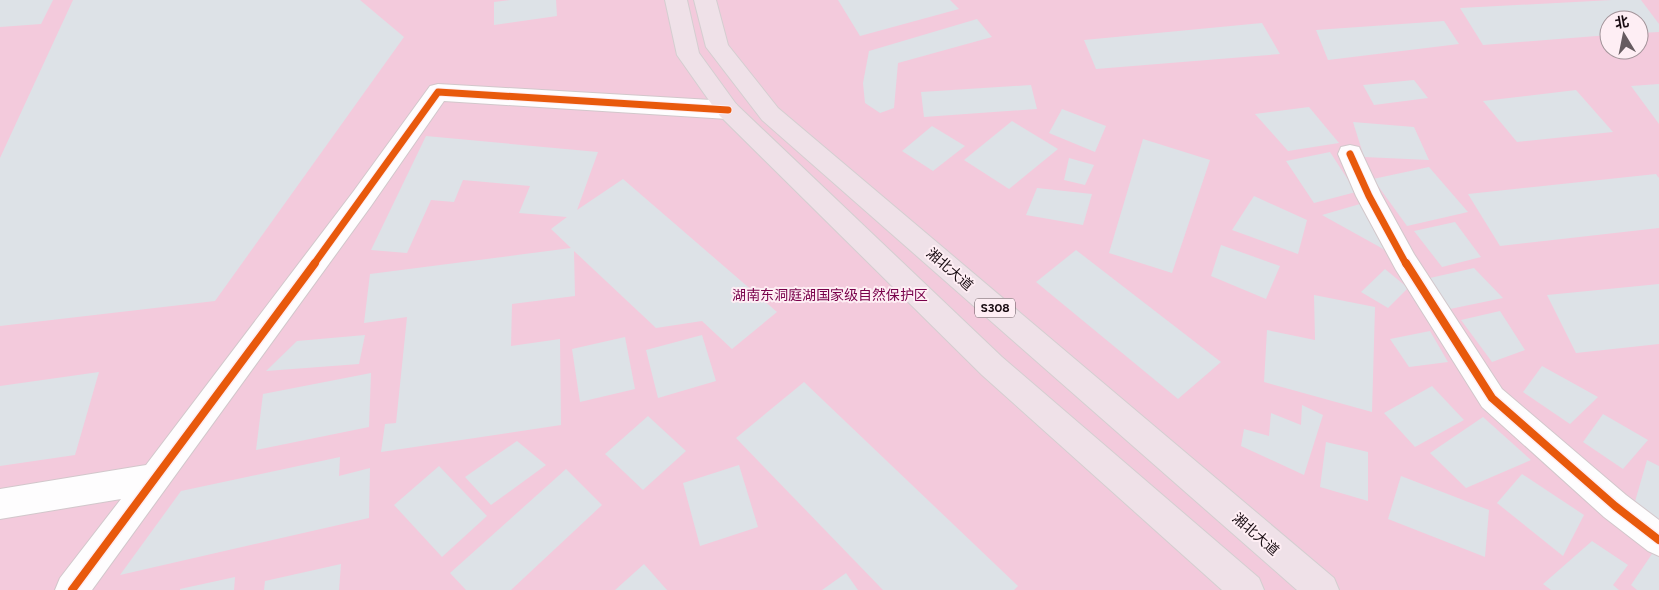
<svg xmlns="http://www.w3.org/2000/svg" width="1659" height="590" font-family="Figtree,'Noto Sans SC',sans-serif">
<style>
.green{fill:#f3cadc;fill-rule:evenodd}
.building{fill:#dde2e7}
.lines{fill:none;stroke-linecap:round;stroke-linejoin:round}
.minor-casing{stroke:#d2c7cb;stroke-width:2}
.trunk-casing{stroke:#d4ced0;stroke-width:2}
.minor{fill:#fefdfe;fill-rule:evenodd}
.trunk{fill:#efe1e8;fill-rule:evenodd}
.cycleway-far1-casing{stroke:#feeef4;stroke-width:9}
.cycleway-casing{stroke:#feeef4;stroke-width:11}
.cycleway-far1{stroke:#e8590c;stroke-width:7}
.cycleway{stroke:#e8590c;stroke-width:8}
.labels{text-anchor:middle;stroke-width:4;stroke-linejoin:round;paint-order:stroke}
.shield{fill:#feeef4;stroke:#5c4e54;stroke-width:1}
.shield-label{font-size:12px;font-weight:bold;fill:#170a10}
.street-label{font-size:14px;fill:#170a10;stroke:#feeef4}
.park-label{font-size:14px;fill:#78004a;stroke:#feeef4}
</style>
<rect width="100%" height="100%" fill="#faf2f5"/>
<path class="green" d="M0,0H1659V590H0ZM1609,20H1639V50H1609Z"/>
<g class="building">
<polygon points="0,0 53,0 41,24 0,27"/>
<polygon points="73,0 360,0 404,37 215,301 0,326 0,158"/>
<polygon points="510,0 556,0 557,16 494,25 494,2"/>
<polygon points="838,0 950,0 959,9 860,36"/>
<polygon points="1612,0 1641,0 1659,24 1659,32 1639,33 1639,20 1609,20 1609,35 1483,45 1460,8"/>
<polygon points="977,19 992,37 898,63 894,108 880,113 865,103 863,83 869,51"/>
<polygon points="1444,21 1459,44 1328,60 1316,30"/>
<polygon points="1262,23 1280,54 1096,69 1084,40"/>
<polygon points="1414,80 1428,98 1374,105 1363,85"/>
<polygon points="1659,84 1659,124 1631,86"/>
<polygon points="1031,85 1037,109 924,117 921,92"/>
<polygon points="1576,90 1613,132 1517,142 1483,101"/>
<polygon points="1309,107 1339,143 1288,151 1255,114"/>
<polygon points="1062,109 1106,126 1095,152 1049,133"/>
<polygon points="1012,121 1058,149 1009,189 964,160"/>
<polygon points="1353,122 1414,127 1429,160 1364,157"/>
<polygon points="932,126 965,146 933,171 902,151"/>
<polygon points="426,136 598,152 577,210 623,179 777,312 732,349 702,321 656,328 574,251 575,296 512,304 511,346 560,339 561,425 381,452 385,424 396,423 407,317 364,323 370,274 571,248 551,229 567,217 519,213 530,186 463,180 454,202 431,200 407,253 371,250"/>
<polygon points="1143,139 1210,160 1172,273 1109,253"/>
<polygon points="1330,152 1356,192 1314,203 1286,161"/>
<polygon points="1069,158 1094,165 1085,185 1064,180"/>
<polygon points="1429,167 1468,212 1407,226 1373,179"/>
<polygon points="1656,174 1659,178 1659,228 1500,246 1468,194"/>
<polygon points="1037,188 1092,194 1083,225 1026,215"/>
<polygon points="1254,196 1307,220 1298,254 1232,230"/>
<polygon points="1360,204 1385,250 1322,215"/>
<polygon points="1455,222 1481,257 1442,267 1414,231"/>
<polygon points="1221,245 1280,266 1266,299 1211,276"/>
<polygon points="1076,250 1221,362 1178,399 1036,282"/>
<polygon points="1474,268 1503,298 1450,309 1430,278"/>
<polygon points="1385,269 1408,288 1388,308 1361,292"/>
<polygon points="1659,284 1659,344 1576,353 1547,295"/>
<polygon points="1314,295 1375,307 1372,412 1264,382 1267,330 1315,340"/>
<polygon points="1500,311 1525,350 1492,362 1461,320"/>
<polygon points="1430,331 1448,362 1409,367 1390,339"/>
<polygon points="365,335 359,364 266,371 297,341"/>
<polygon points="702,335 716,381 658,398 646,350"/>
<polygon points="625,337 635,389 580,402 572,349"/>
<polygon points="1542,366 1598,397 1570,424 1523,392"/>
<polygon points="99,372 75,455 0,466 0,386"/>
<polygon points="371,373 369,427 256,450 263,394"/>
<polygon points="804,382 1018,586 1014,590 883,590 736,438"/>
<polygon points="1432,386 1464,420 1415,447 1384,413"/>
<polygon points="1302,405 1323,415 1304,475 1241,446 1244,429 1269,436 1271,413 1301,425"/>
<polygon points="1603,414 1648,440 1623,469 1583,442"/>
<polygon points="648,416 686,451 643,490 605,454"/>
<polygon points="1483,417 1531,460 1466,488 1430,453"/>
<polygon points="517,441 546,465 491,505 465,477"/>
<polygon points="1326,442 1368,452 1368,501 1320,487"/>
<polygon points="340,457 339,476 370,468 369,518 120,575 181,491"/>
<polygon points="1647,460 1659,466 1659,520 1634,505"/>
<polygon points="739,465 758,527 700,546 683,483"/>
<polygon points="439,466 487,516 442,557 394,505"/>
<polygon points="566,469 602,505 511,590 466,590 450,573"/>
<polygon points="1522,474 1584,515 1563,556 1497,503"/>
<polygon points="1401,476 1489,510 1485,557 1388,519"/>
<polygon points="1592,541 1628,565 1613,585 1619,590 1551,590 1543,584"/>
<polygon points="1656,548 1659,550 1659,590 1637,590 1631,585"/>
<polygon points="341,564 339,590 264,590 265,581"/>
<polygon points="644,564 667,590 615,590"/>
<polygon points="846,573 858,590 822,590"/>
<polygon points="235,577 234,590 180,590 180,589"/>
</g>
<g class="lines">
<g class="minor-casing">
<g id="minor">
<polygon points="438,84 728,101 736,104 740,110 736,116 728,119 444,101 371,206 92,590 55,590 60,578 121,499 0,519 0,489 146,465 353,192 430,86"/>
<polygon points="1350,145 1359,147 1381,194 1414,254 1502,389 1626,495 1659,520 1659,556 1648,551 1604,517 1482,407 1396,270 1356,196 1338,154 1341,147"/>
</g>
</g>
<g class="trunk-casing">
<g id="trunk">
<polygon points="665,0 687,0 699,53 736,104 1002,357 1259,578 1264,590 1222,590 982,375 720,116 677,55"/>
<polygon points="694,0 716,0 728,45 778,108 1334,578 1339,590 1297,590 762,120 706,47"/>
</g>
</g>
<use href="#minor" class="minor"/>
<use href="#trunk" class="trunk"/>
<g class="cycleway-far1-casing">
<g id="cycleway-far1">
<polyline points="1350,154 1369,196 1406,264"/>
<polyline points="314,264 438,92 728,110"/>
</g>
</g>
<g class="cycleway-casing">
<g id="cycleway">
<polyline points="1406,263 1492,398 1615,506 1659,540"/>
<polyline points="72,590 315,263"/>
</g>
</g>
<use href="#cycleway-far1" class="cycleway-far1"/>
<use href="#cycleway" class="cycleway"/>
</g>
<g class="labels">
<rect class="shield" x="975" y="298.5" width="40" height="19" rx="4"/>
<g class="shield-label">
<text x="995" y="312">S308</text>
</g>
<g class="street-label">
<text transform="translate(950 269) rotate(41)" y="5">湘北大道</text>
<text transform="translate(1256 534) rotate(41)" y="5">湘北大道</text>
</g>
<g class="park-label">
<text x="830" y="300">湖南东洞庭湖国家级自然保护区</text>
</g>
</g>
<g transform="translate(1624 35) rotate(350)"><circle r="24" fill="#feeef4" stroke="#a29399"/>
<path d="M0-4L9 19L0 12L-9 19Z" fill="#665b60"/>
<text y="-8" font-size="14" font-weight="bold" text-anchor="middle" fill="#170a10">北</text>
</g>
</svg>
